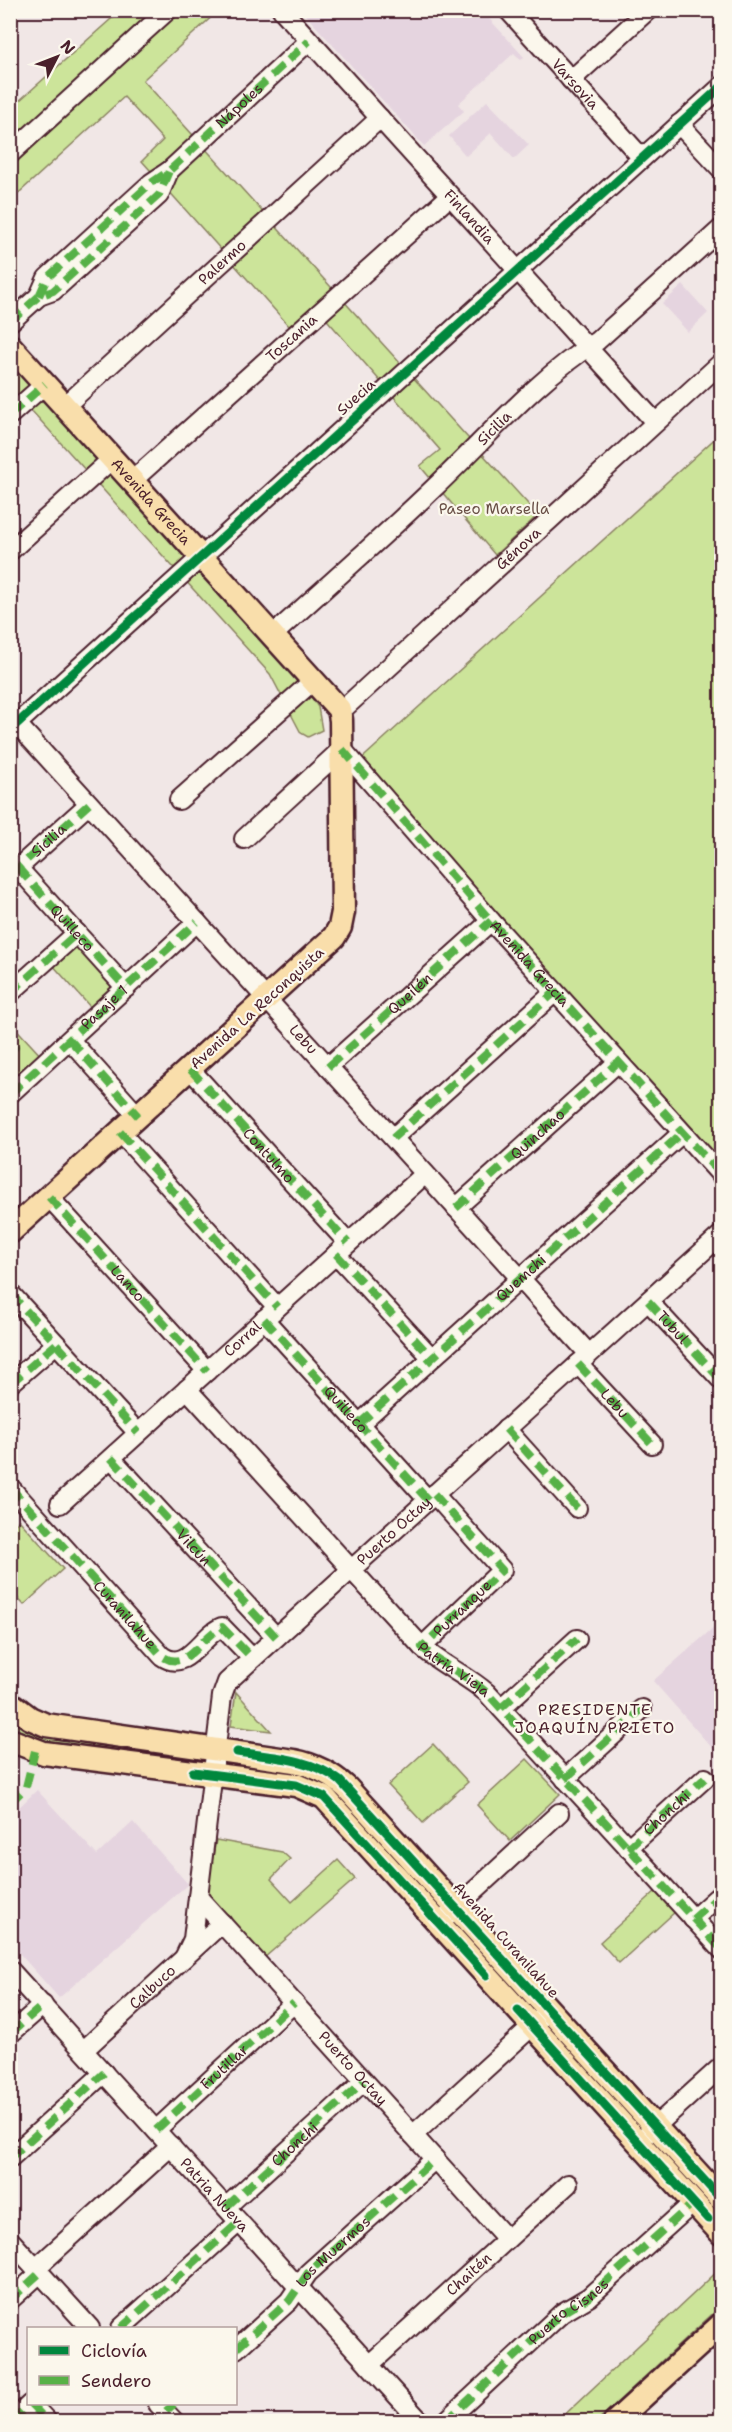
<svg xmlns="http://www.w3.org/2000/svg" width="732" height="2432" font-family="'Shantell Sans',sans-serif">
<style>
.built{fill:#e5d4df}
.green{fill:#cce49a;stroke:#8b8262;stroke-width:1.5}
.lines{fill:none;stroke-linecap:round;stroke-linejoin:round}
.minor-casing{stroke:#4a1f2b;stroke-width:22}
.major-casing{stroke:#4a1f2b;stroke-width:27}
.minor{stroke:#fbf7ec;stroke-width:18}
.major{stroke:#f9deab;stroke-width:22}
.quiet{stroke:#57b146;stroke-width:8;stroke-dasharray:15 8;stroke-linecap:butt}
.cycleway-casing{stroke:#fbf7ec;stroke-width:13}
.cycleway{stroke:#00873e;stroke-width:9}
.labels{text-anchor:middle;stroke-width:4.5;stroke-linejoin:round;paint-order:stroke}
.street-label{font-size:15px;fill:#4a1f2b;stroke:#fbf7ec}
.park-label{font-size:15px;fill:#6a5047;stroke:#fbf7ec}
.neighbourhood-label{font-size:16px;letter-spacing:1.5px;fill:#4a1f2b;stroke:#fbf7ec}
</style>
<rect width="100%" height="100%" fill="#f1e7e6"/>
<filter id="ink" filterUnits="userSpaceOnUse"><feTurbulence type="fractalNoise" baseFrequency=".0167" numOctaves="2"/><feDisplacementMap in="SourceGraphic" scale="12" xChannelSelector="R" yChannelSelector="G"/><feConvolveMatrix kernelMatrix="1 2 1 2 8 2 1 2 1" color-interpolation-filters="sRGB"/></filter>
<g filter="url(#ink)">
<g class="built">
<polygon points="302,11 482,11 524,57 521,60 514,53 458,104 464,111 424,146"/>
<polygon points="487,101 529,145 514,159 491,133 466,156 449,136"/>
<polygon points="683,285 708,313 688,332 662,304"/>
<polygon points="721,1621 721,1758 653,1681"/>
<polygon points="37,1790 97,1855 133,1822 188,1884 59,1998 11,1944 11,1815"/>
</g>
<g class="green">
<polygon points="120,11 158,11 11,144 10,109"/>
<polygon points="180,11 218,11 143,80 538,515 495,555 420,466 440,450 315,306 289,326 142,161 163,140 124,97 11,200 11,167"/>
<polygon points="10,359 292,668 318,707 322,730 308,737 301,733 270,674 11,388"/>
<polygon points="721,433 721,1166 356,764"/>
<polygon points="74,941 117,987 92,1009 51,963"/>
<polygon points="10,1022 42,1057 16,1079 11,1073"/>
<polygon points="19,1520 63,1569 24,1605 11,1591 11,1528"/>
<polygon points="236,1692 271,1731 231,1726"/>
<polygon points="10,1718 21,1726 48,1736 193,1757 192,1761 32,1739 11,1727"/>
<polygon points="433,1744 468,1782 423,1823 388,1785"/>
<polygon points="527,1759 560,1794 510,1841 477,1805"/>
<polygon points="216,1840 282,1852 290,1859 271,1879 292,1902 338,1860 355,1879 264,1958 210,1900 207,1888"/>
<polygon points="657,1890 676,1911 619,1963 600,1942"/>
<polygon points="721,2268 721,2306 597,2421 558,2421"/>
</g>
<g class="lines">
<g class="minor-casing">
<g id="minor">
<path id="s1" d="M282,10L655,422"/>
<path id="s2" d="M508,10L642,158"/>
<polyline points="571,80 648,10"/>
<polyline points="679,124 722,170"/>
<polyline points="10,154 168,10"/>
<path id="s3" d="M39,296L47,278L151,183L169,171L309,41"/>
<polyline points="10,322 39,296 53,291 159,195 169,171"/>
<path id="s4" d="M65,406L380,118"/>
<polyline points="10,415 45,384"/>
<path id="s5" d="M133,480L450,196"/>
<polyline points="10,551 113,458"/>
<path id="s6" d="M273,635C327,586 382,538 435,487C487,438 536,379 597,341L722,228"/>
<path id="s7" d="M340,712L722,362"/>
<path id="s8" d="M17,724L589,1354"/>
<polyline points="10,730 722,86"/>
<polyline points="179,800 314,680"/>
<path id="s9" d="M244,839L342,749L491,921L722,1176"/>
<polyline points="18,868 126,988"/>
<path id="s10" d="M10,875L89,804"/>
<polyline points="10,993 77,933"/>
<polyline points="70,1040 138,1116"/>
<polyline points="328,1067 491,921"/>
<path id="s11" d="M190,1069L348,1243"/>
<path id="s12" d="M10,1094L197,922"/>
<polyline points="120,1132 277,1307"/>
<polyline points="393,1138 555,992"/>
<polyline points="49,1197 207,1371"/>
<path id="s13" d="M456,1208L618,1062"/>
<polyline points="336,1254 432,1358"/>
<polyline points="10,1293 138,1433"/>
<path id="s14" d="M648,1301L722,1381"/>
<path id="s15" d="M264,1319L428,1500"/>
<path id="s16" d="M578,1364L652,1444"/>
<polyline points="10,1384 56,1344"/>
<path id="s17" d="M187,1389L422,1647C441,1665 467,1675 487,1693L722,1950"/>
<polyline points="359,1424 682,1133"/>
<polyline points="506,1429 577,1508"/>
<path id="s18" d="M111,1458L276,1637"/>
<path id="s19" d="M10,1487L162,1656C187,1674 202,1634 222,1627L252,1658"/>
<path id="s20" d="M60,1504L425,1174"/>
<path id="s21" d="M422,1647L502,1570L434,1494"/>
<polyline points="501,1708 577,1639"/>
<polyline points="565,1779 642,1709"/>
<polyline points="628,1848 705,1778"/>
<path id="s22" d="M198,1897L507,2239"/>
<polyline points="447,1916 559,1813"/>
<polyline points="693,1919 722,1893"/>
<path id="s23" d="M184,1958L193,1939L222,1696L227,1682L722,1234"/>
<path id="s24" d="M10,1970L421,2422"/>
<polyline points="10,2034 43,2005"/>
<path id="s25" d="M84,2050L222,1923"/>
<polyline points="156,2130 294,2003"/>
<polyline points="413,2135 542,2017"/>
<polyline points="638,2142 722,2066"/>
<polyline points="10,2158 104,2073"/>
<path id="s26" d="M226,2207L364,2081"/>
<polyline points="10,2240 90,2328"/>
<polyline points="36,2268 171,2146"/>
<polyline points="10,2300 40,2273"/>
<polyline points="121,2328 239,2222"/>
<polyline points="236,2349 289,2301 308,2273 435,2159"/>
<path id="s27" d="M369,2365L568,2184"/>
<polyline points="31,2404 48,2422"/>
<polyline points="158,2404 175,2422"/>
<polyline points="11,2422 30,2404"/>
<polyline points="445,2422 562,2313 589,2297 693,2203"/>
</g>
</g>
<g class="major-casing">
<g id="major">
<path id="s28" d="M10,346L339,709L341,720L343,912L340,927L334,937L10,1232"/>
<path d="M10,1703L30,1718L46,1725L294,1761C315,1765 331,1773 347,1788L722,2200"/>
<polyline points="10,1740 44,1753 296,1785 324,1797 722,2234"/>
<polyline points="615,2422 722,2324"/>
</g>
</g>
<use href="#minor" class="minor"/>
<use href="#major" class="major"/>
<g class="quiet">
<polyline points="39,296 47,278 151,183 169,171 309,41"/>
<polyline points="10,322 39,296 53,291 159,195 169,171"/>
<polyline points="10,415 45,384"/>
<polyline points="342,749 491,921 722,1176"/>
<path id="s29" d="M18,868L126,988"/>
<polyline points="10,875 89,804"/>
<polyline points="10,993 77,933"/>
<polyline points="70,1040 138,1116"/>
<polyline points="10,1042 15,1047 10,1053"/>
<path id="s30" d="M328,1067L491,921"/>
<polyline points="190,1069 348,1243"/>
<polyline points="10,1094 197,922"/>
<polyline points="120,1132 277,1307"/>
<polyline points="393,1138 555,992"/>
<path id="s31" d="M49,1197L207,1371"/>
<polyline points="456,1208 618,1062"/>
<polyline points="336,1254 432,1358"/>
<polyline points="10,1293 138,1433"/>
<polyline points="648,1301 722,1381"/>
<polyline points="264,1319 428,1500"/>
<polyline points="578,1364 652,1444"/>
<polyline points="10,1384 56,1344"/>
<path id="s32" d="M359,1424L682,1133"/>
<polyline points="506,1429 577,1508"/>
<polyline points="111,1458 276,1637"/>
<path d="M10,1487L162,1656C187,1674 202,1634 222,1627L252,1658"/>
<path d="M434,1494L502,1570L422,1647C441,1665 467,1675 487,1693L722,1950"/>
<polyline points="501,1708 577,1639"/>
<polyline points="565,1779 642,1709"/>
<polyline points="10,1803 26,1787 35,1751"/>
<path id="s33" d="M628,1848L705,1778"/>
<polyline points="693,1919 722,1893"/>
<polyline points="10,2034 43,2005"/>
<path id="s34" d="M156,2130L294,2003"/>
<polyline points="10,2158 104,2073"/>
<polyline points="226,2207 364,2081"/>
<polyline points="10,2300 40,2273"/>
<polyline points="121,2328 239,2222"/>
<path id="s35" d="M236,2349L289,2301L308,2273L435,2159"/>
<polyline points="31,2404 48,2422"/>
<polyline points="166,2411 174,2404"/>
<polyline points="11,2422 30,2404"/>
<path id="s36" d="M445,2422L562,2313L589,2297L693,2203"/>
</g>
<g class="cycleway-casing">
<g id="cycleway">
<polyline points="10,730 722,86"/>
<path d="M237,1752C272,1757 311,1758 340,1781L722,2200"/>
<polyline points="193,1772 296,1785 324,1797 486,1975"/>
<polyline points="518,2010 708,2219"/>
</g>
</g>
<use href="#cycleway" class="cycleway"/>
</g>
</g>
<g class="labels">
<g class="street-label">
<text dy="5" stroke="none"><textPath href="#s2" startOffset="100">Varsovia</textPath></text>
<text dy="5" stroke="none"><textPath href="#s3" startOffset="278">Nápoles</textPath></text>
<text dy="5" stroke="none"><textPath href="#s1" startOffset="279">Finlandia</textPath></text>
<text dy="5" stroke="none"><textPath href="#s4" startOffset="213">Palermo</textPath></text>
<text dy="5" stroke="none"><textPath href="#s5" startOffset="213">Toscania</textPath></text>
<text transform="translate(356 397) rotate(-42)" y="5">Suecia</text>
<text dy="5" stroke="none"><textPath href="#s6" startOffset="303">Sicilia</textPath></text>
<text dy="5" stroke="none"><textPath href="#s28" startOffset="210">Avenida Grecia</textPath></text>
<text dy="5" stroke="none"><textPath href="#s7" startOffset="242">Génova</textPath></text>
<text dy="5" stroke="none"><textPath href="#s10" startOffset="52">Sicilia</textPath></text>
<text dy="5" stroke="none"><textPath href="#s29" startOffset="81">Quilleco</textPath></text>
<text dy="5" stroke="none"><textPath href="#s9" startOffset="418">Avenida Grecia</textPath></text>
<text dy="5" stroke="none"><textPath href="#s30" startOffset="110">Queilén</textPath></text>
<text dy="5" stroke="none"><textPath href="#s12" startOffset="128">Pasaje 1</textPath></text>
<text transform="translate(257 1008) rotate(-42)" y="5">Avenida La Reconquista</text>
<text dy="5" stroke="none"><textPath href="#s8" startOffset="426">Lebu</textPath></text>
<text dy="5" stroke="none"><textPath href="#s13" startOffset="110">Quinchao</textPath></text>
<text dy="5" stroke="none"><textPath href="#s11" startOffset="117">Contulmo</textPath></text>
<text dy="5" stroke="none"><textPath href="#s32" startOffset="218">Quemchi</textPath></text>
<text dy="5" stroke="none"><textPath href="#s31" startOffset="117">Lanco</textPath></text>
<text dy="5" stroke="none"><textPath href="#s14" startOffset="36">Tubul</textPath></text>
<text dy="5" stroke="none"><textPath href="#s20" startOffset="246">Corral</textPath></text>
<text dy="5" stroke="none"><textPath href="#s16" startOffset="54">Lebu</textPath></text>
<text dy="5" stroke="none"><textPath href="#s15" startOffset="122">Quilleco</textPath></text>
<text dy="5" stroke="none"><textPath href="#s23" startOffset="506">Puerto Octay</textPath></text>
<text dy="5" stroke="none"><textPath href="#s18" startOffset="122">Vilcún</textPath></text>
<text dy="5" stroke="none"><textPath href="#s21" startOffset="56">Purranque</textPath></text>
<text dy="5" stroke="none"><textPath href="#s19" startOffset="172">Curanilahue</textPath></text>
<text dy="5" stroke="none"><textPath href="#s17" startOffset="388">Patria Vieja</textPath></text>
<text dy="5" stroke="none"><textPath href="#s33" startOffset="52">Chonchi</textPath></text>
<text transform="translate(506 1940) rotate(48)" y="5">Avenida Curanilahue</text>
<text dy="5" stroke="none"><textPath href="#s25" startOffset="93">Calbuco</textPath></text>
<text dy="5" stroke="none"><textPath href="#s34" startOffset="93">Frutillar</textPath></text>
<text dy="5" stroke="none"><textPath href="#s22" startOffset="231">Puerto Octay</textPath></text>
<text dy="5" stroke="none"><textPath href="#s26" startOffset="93">Chonchi</textPath></text>
<text dy="5" stroke="none"><textPath href="#s24" startOffset="304">Patria Nueva</textPath></text>
<text dy="5" stroke="none"><textPath href="#s35" startOffset="138">Los Muermos</textPath></text>
<text dy="5" stroke="none"><textPath href="#s27" startOffset="135">Chaitén</textPath></text>
<text dy="5" stroke="none"><textPath href="#s36" startOffset="166">Puerto Cisnes</textPath></text>
</g>
<g class="park-label">
<text x="494" y="514">Paseo Marsella</text>
</g>
<g class="neighbourhood-label">
<text x="595" y="1715">PRESIDENTE<tspan x="595" dy="18">JOAQUÍN PRIETO</tspan></text>
</g>
</g>
<rect width="732" height="2432" fill="none" stroke="#fbf7ec" stroke-width="36"/>
<rect x="18" y="18" width="696" height="2396" fill="none" stroke="#4a1f2b" stroke-width="2" filter="url(#ink)"/>
<rect x="27" y="2327" width="210" height="78" fill="#fbf7ec" stroke="#b4a19f" stroke-width="1.5"/>
<rect x="39" y="2346" width="30" height="9" fill="#00873e" stroke="#b4a19f" stroke-width="1.5"/>
<text x="81" y="2357" font-size="18" fill="#4a1f2b">Ciclovía</text>
<rect x="39" y="2376" width="30" height="9" fill="#57b146" stroke="#b4a19f" stroke-width="1.5"/>
<text x="81" y="2387" font-size="18" fill="#4a1f2b">Sendero</text>
<g transform="translate(57 57) rotate(48)" stroke="#fbf7ec" stroke-width="4.5" paint-order="stroke">
<path d="M0-4.5L10 22L0 15L-10 22Z" fill="#4a1f2b"/>
<text y="-9" font-size="16" font-weight="bold" text-anchor="middle" fill="#4a1f2b">N</text>
</g>
</svg>
